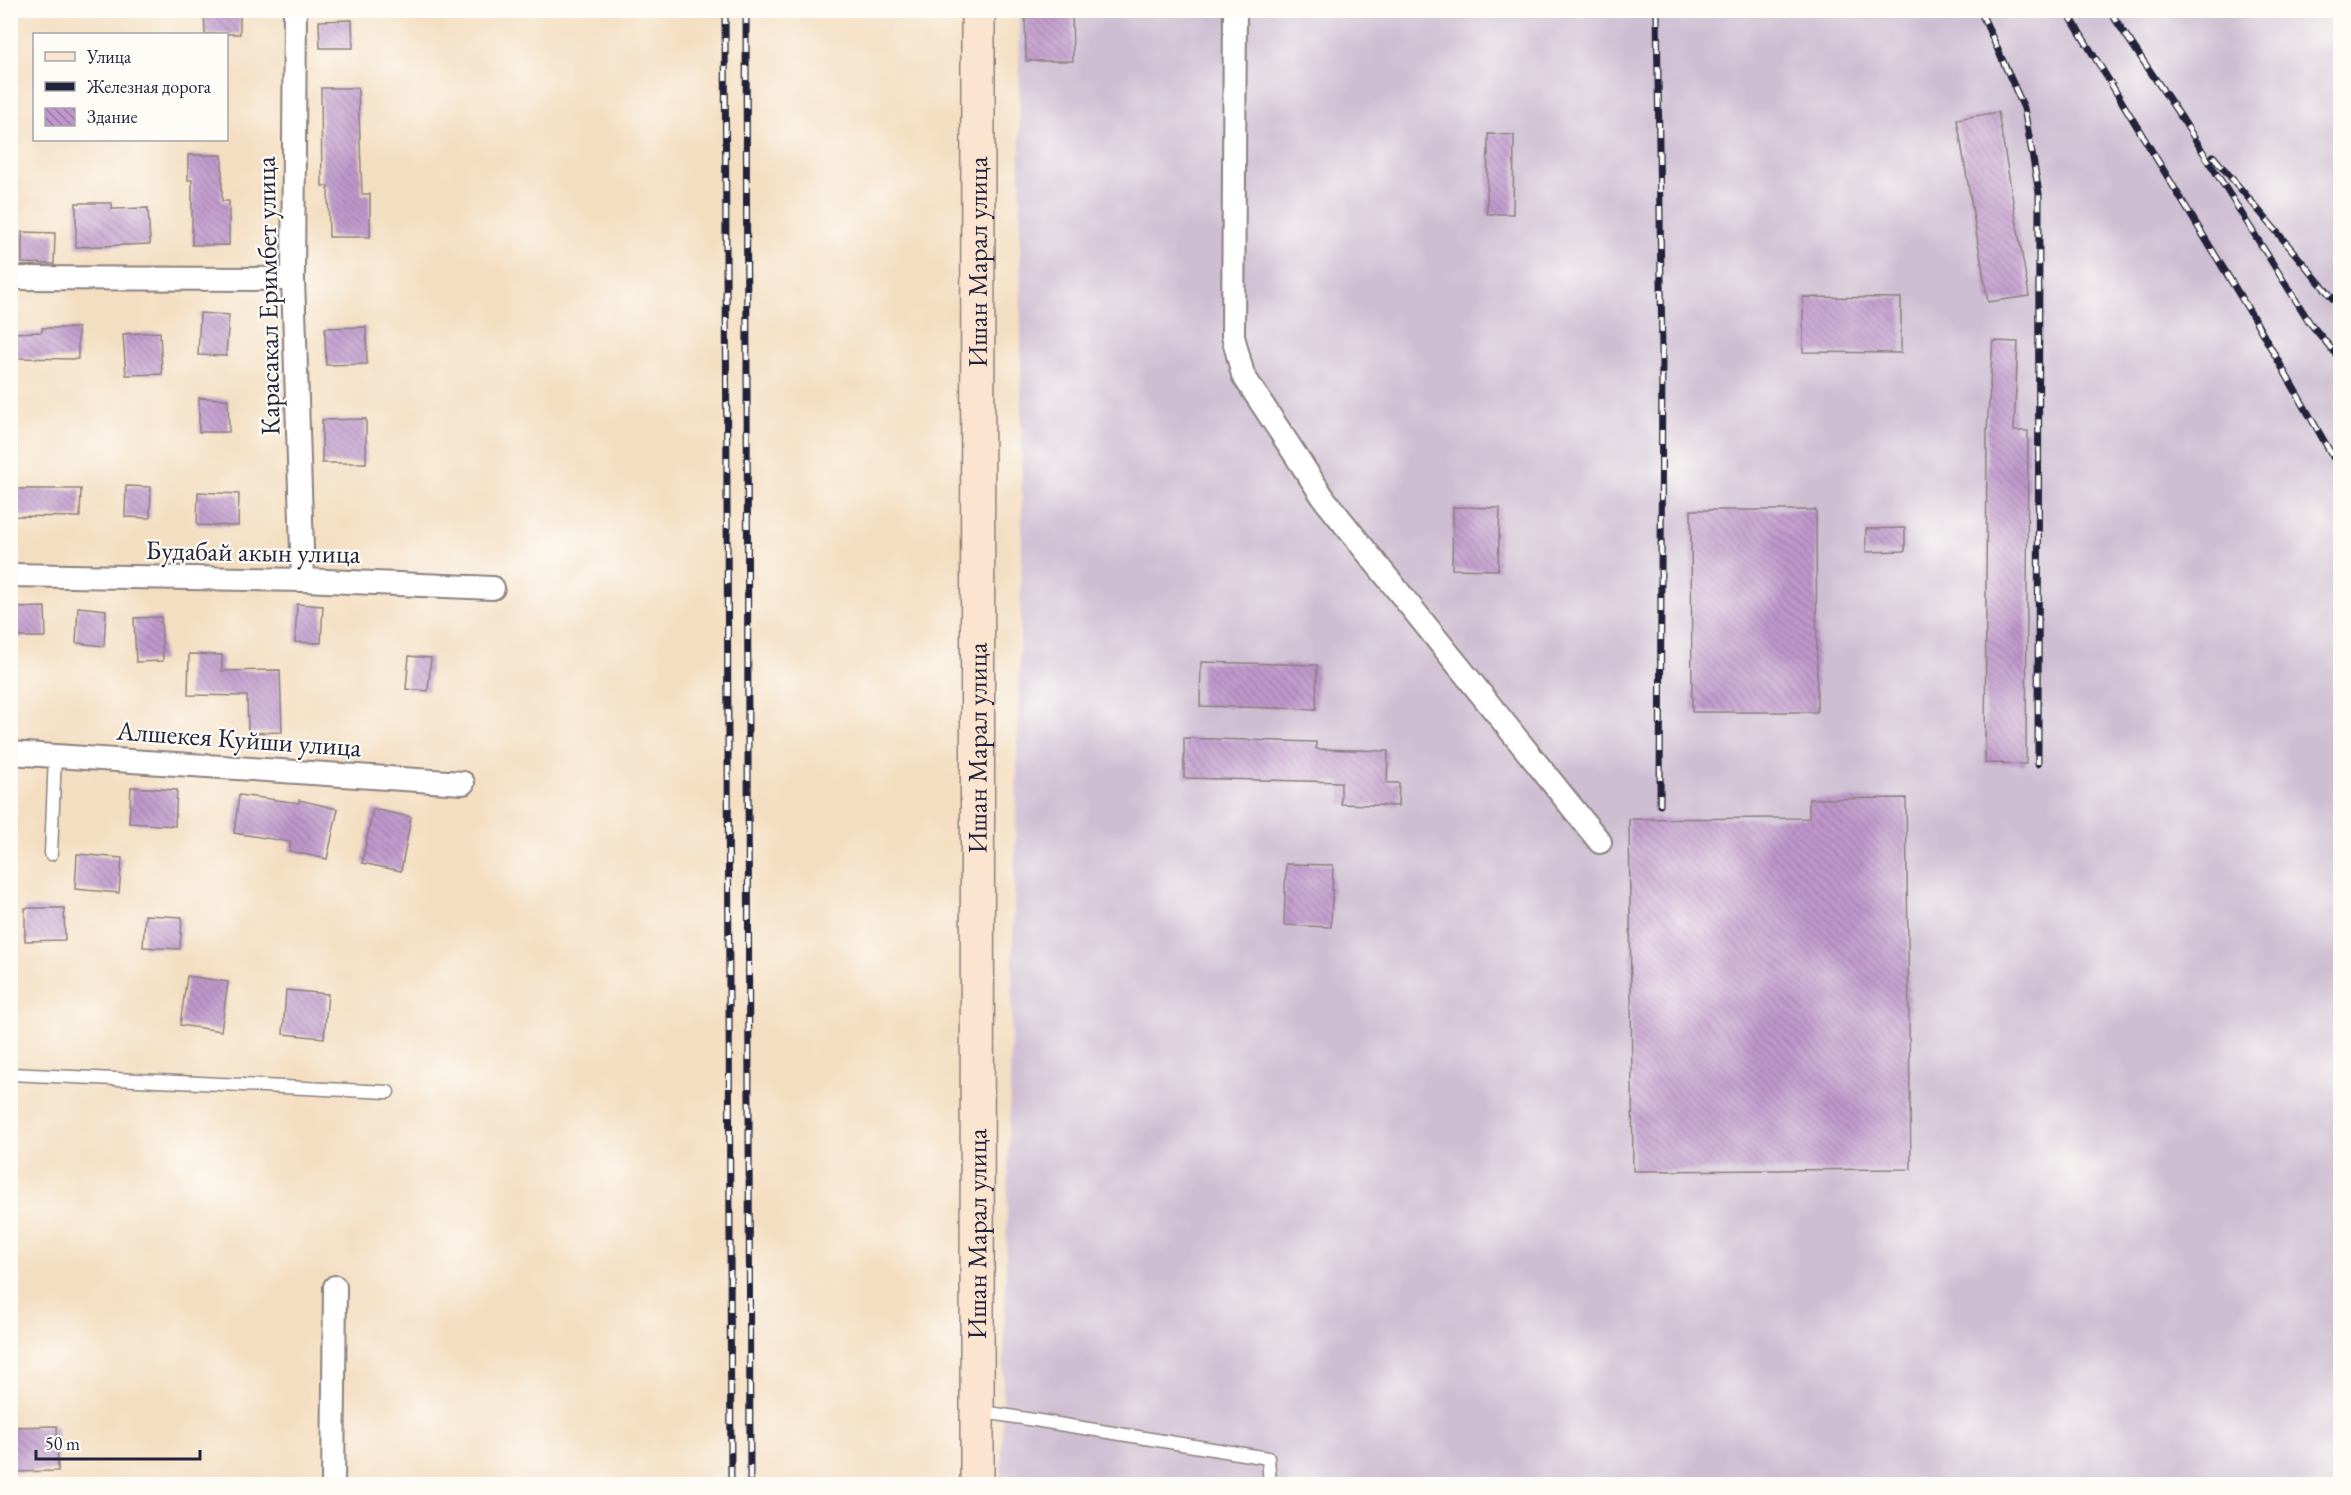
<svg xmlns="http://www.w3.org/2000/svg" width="2351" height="1495" font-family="'EB Garamond',serif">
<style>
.industrial{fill:#cdbed2}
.building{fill:url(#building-back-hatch)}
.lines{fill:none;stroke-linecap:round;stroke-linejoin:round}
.service-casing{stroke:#8b807e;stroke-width:15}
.minor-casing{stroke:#8b807e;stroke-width:26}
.secondary-casing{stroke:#8b807e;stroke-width:36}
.service{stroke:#fff;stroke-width:12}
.minor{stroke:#fff;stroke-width:22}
.secondary{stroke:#fce5d0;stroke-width:33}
.rail-casing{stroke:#22223b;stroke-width:7}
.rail{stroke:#fdfcf7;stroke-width:4.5;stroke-dasharray:14;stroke-linecap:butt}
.labels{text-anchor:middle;stroke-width:4.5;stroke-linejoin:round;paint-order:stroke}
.street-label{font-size:27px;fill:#22223b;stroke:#fdfcf7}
</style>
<defs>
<pattern id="building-back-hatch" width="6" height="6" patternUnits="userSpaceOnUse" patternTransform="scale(1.5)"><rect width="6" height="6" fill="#bf97cb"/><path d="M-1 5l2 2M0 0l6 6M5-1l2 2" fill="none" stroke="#9b7ba6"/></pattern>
</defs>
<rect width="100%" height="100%" fill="#fdfcf7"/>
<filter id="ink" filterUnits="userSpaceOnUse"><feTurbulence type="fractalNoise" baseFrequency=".0167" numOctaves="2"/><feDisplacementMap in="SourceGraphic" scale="12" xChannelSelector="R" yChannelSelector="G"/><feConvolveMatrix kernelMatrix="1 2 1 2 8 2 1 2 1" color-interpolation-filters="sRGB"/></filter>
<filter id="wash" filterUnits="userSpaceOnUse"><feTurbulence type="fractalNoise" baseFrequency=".008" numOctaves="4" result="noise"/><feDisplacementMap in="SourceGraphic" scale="24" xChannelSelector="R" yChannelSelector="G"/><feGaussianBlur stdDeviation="1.35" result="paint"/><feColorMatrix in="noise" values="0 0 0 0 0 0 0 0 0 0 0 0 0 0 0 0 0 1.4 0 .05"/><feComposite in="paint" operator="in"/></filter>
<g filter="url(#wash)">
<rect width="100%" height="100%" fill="#f4dec1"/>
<polygon class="industrial" points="1019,11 2340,11 2340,1484 1001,1484 1022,544"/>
<g id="blocks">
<g class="building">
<polygon points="204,10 240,10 240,34 205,34"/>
<polygon points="1025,10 1072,10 1073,61 1026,61"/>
<polygon points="352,20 353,48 320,48 319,21"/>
<polygon points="321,88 358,88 362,194 370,194 370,237 329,237 328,186 322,186"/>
<polygon points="1998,112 2029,296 1988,302 1957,119"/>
<polygon points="1488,134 1514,135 1513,214 1487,214"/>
<polygon points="188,155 222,155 222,201 229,201 229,245 192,245 192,180 188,180"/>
<polygon points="76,203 112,203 112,209 148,208 150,244 76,247"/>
<polygon points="22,232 55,233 54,264 22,263"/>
<polygon points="1803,297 1901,298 1901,353 1803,352"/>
<polygon points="200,313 229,315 226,356 198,355"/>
<polygon points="366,327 367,364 326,365 325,328"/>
<polygon points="42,328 78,328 78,359 10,358 10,333 42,332"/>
<polygon points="160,332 162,374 126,375 123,334"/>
<polygon points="1993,341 2018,342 2014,431 2028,431 2026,764 1985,763 1987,431"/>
<polygon points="199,398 228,399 229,432 199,432"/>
<polygon points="366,419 366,463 322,463 322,420"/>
<polygon points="126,486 151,487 150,518 125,517"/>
<polygon points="10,489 81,489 80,517 10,516"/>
<polygon points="198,492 239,494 238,526 197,525"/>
<polygon points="1453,507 1500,508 1498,570 1452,569"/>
<polygon points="1691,510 1816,510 1817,712 1692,712"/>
<polygon points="1905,528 1905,551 1866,552 1866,529"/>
<polygon points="297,604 323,606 321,643 295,642"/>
<polygon points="45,607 46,637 16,637 15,608"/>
<polygon points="78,607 106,610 104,646 76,643"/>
<polygon points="161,617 163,661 136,662 134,618"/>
<polygon points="189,654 222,655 222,671 280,670 282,732 248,733 247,696 188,695"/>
<polygon points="409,656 431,658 428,691 406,689"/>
<polygon points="1201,662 1317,665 1316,709 1200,706"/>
<polygon points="1184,738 1316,742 1316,749 1388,751 1387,783 1399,783 1398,806 1341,804 1341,782 1184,778"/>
<polygon points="131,787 177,790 175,826 129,823"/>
<polygon points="239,795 299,803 299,800 338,809 327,859 289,851 291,842 234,833"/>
<polygon points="1906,798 1911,1169 1633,1171 1629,819 1809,818 1809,799"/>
<polygon points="373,809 411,817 401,871 362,863"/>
<polygon points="77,854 122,858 119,893 75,889"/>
<polygon points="1286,864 1333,865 1331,927 1284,925"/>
<polygon points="25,908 64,908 65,940 25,941"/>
<polygon points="145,915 182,917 180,949 143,947"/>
<polygon points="187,976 228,982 221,1031 180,1025"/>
<polygon points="286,990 328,994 324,1038 283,1034"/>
<polygon points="57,1426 58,1471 10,1472 10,1427"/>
</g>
</g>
</g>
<g filter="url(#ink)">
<use href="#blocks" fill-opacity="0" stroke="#8b807e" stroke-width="1.5"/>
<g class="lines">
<g class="service-casing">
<g id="service">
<polyline points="51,854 55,755"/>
<polyline points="10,1074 388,1092"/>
<polyline points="978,1411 1268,1458 1270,1484"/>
</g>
</g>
<g class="minor-casing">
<g id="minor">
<polyline points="295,10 293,279 303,580"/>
<polyline points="1235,10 1233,336 1243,375 1325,500 1600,842"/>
<polyline points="10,278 293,279"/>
<polyline points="10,575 303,580 493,588"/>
<polyline points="10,753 463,783"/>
<polyline points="333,1484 335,1287"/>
</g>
</g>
<g class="secondary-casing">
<g id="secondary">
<path id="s1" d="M977,1484L978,10"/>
</g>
</g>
<use href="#service" class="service"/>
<use href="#minor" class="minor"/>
<use href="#secondary" class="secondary"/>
<g class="rail-casing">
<g id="rail">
<polyline points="725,10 731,1484"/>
<polyline points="746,10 750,1484"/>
<polyline points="1657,10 1662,350 1660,805"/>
<polyline points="1980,10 2024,108 2039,193 2038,764"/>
<polyline points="2066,10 2256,322 2340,469"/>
<polyline points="2109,10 2183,120 2310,323 2340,359"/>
<polyline points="2213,156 2340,307"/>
</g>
</g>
<use href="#rail" class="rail"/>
</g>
</g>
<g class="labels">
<g class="street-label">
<text dy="9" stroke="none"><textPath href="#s1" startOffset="1222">Ишан Марал улица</textPath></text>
<text transform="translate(268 296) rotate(-91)" y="9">Карасакал Еримбет улица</text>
<text transform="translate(253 552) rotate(1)" y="9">Будабай акын улица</text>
<text transform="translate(239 739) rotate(4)" y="9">Алшекея Куйши улица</text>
<text dy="9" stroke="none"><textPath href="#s1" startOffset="736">Ишан Марал улица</textPath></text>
<text dy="9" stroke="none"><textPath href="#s1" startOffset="250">Ишан Марал улица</textPath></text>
</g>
</g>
<rect width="2351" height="1495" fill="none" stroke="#fdfcf7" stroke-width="36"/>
<rect x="33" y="33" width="195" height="108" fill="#fdfcf7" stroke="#a5a5ac" stroke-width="1.5"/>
<rect x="45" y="52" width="30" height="9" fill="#fce5d0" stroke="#a5a5ac" stroke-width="1.5"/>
<text x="87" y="63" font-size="18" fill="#22223b">Улица</text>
<rect x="45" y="82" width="30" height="9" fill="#22223b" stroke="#a5a5ac" stroke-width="1.5"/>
<text x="87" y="93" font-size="18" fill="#22223b">Железная дорога</text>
<rect x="45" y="108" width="30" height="18" fill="url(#building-back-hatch)" stroke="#a5a5ac" stroke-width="1.5"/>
<text x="87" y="123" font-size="18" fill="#22223b">Здание</text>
<path d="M36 1450v9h164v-9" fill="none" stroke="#22223b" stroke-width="3"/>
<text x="45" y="1450" font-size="18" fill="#22223b" stroke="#fdfcf7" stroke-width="4.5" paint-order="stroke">50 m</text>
</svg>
